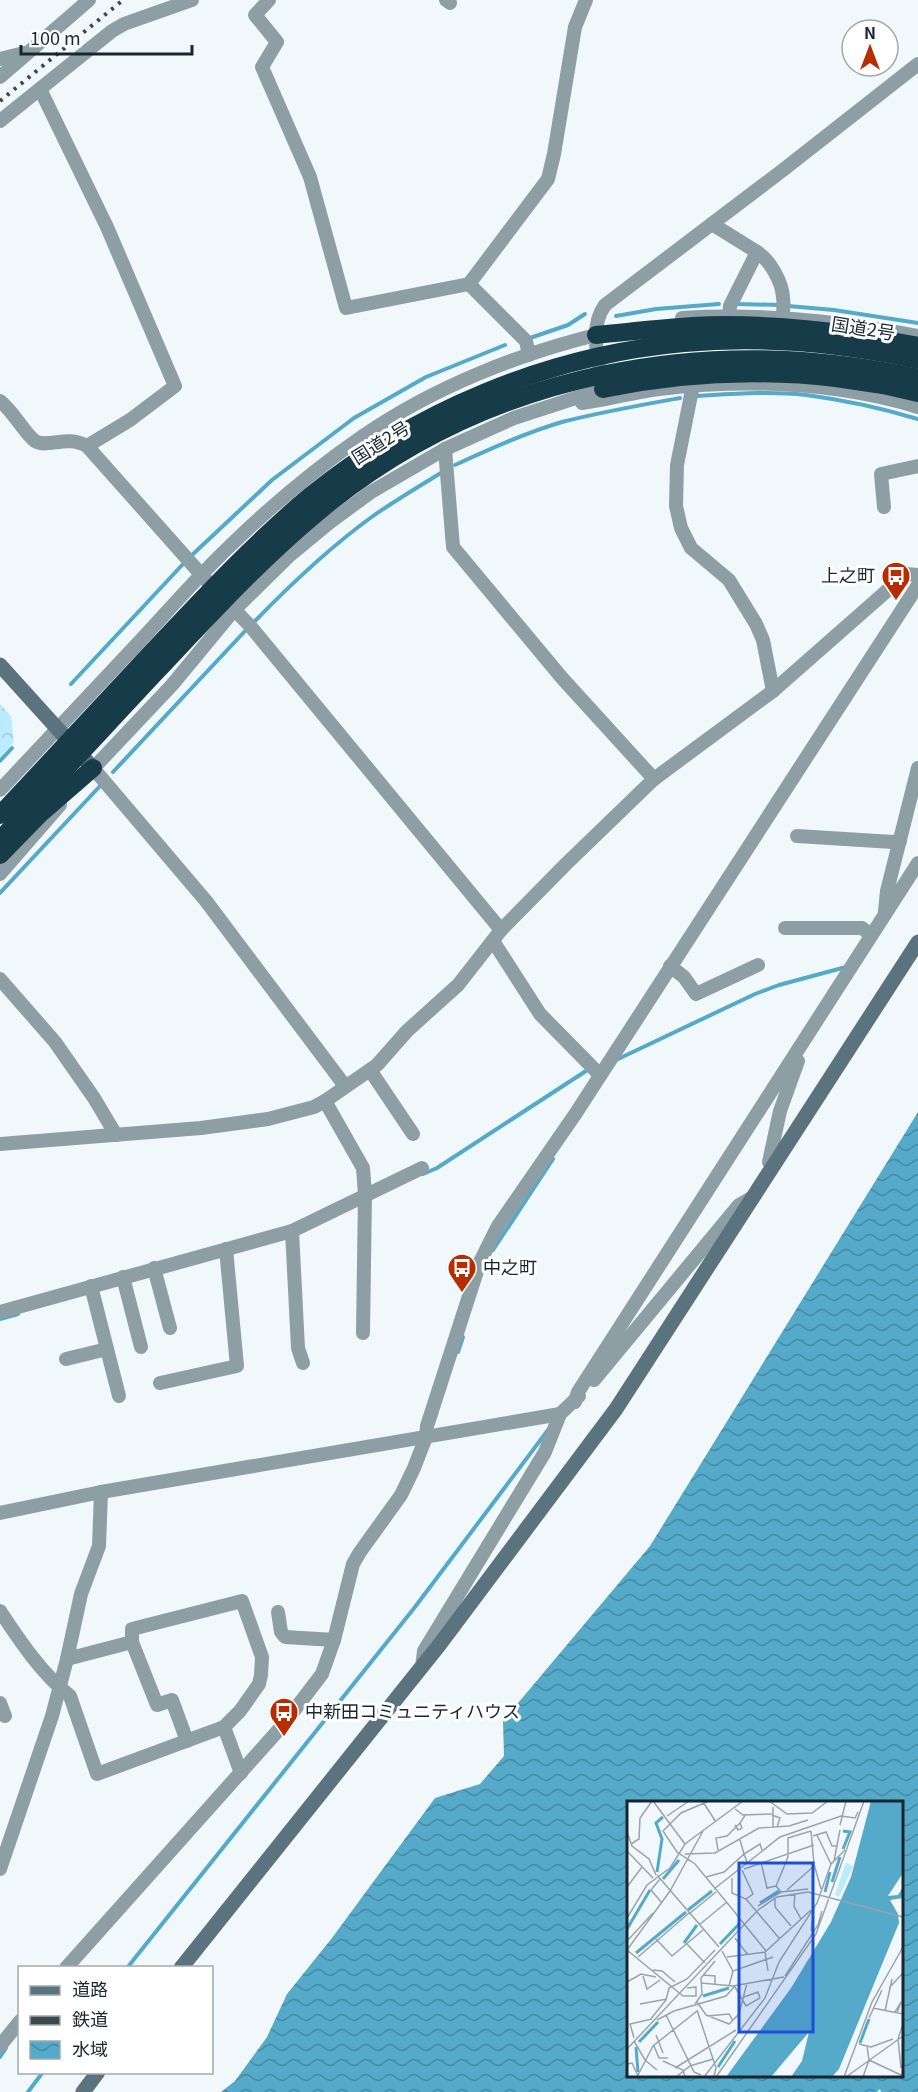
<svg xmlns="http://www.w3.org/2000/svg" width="918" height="2092" font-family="Georgia,'Noto Sans JP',serif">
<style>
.forest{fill:url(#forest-crowns)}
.water{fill:url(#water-waves);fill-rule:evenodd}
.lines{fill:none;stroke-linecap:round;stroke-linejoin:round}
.stream{stroke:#55a9c9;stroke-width:4}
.street{stroke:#8d9ea5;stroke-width:14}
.secondary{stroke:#5a737e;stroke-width:15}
.highway{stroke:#163c4a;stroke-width:18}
.rail{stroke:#3a494e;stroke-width:4;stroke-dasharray:3 6;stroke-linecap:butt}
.highway-bridge{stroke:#163c4a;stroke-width:18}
.labels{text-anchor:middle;stroke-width:6;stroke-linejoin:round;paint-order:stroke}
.street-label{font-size:18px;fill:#17272d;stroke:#fff}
.poi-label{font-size:18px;fill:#17272d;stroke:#fff;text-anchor:start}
.inset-river{fill:none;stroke:#55a9c9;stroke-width:3}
.inset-road{fill:none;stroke:#99a4a9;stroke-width:1.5}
.view{fill:#1d4ed8;fill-opacity:0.15;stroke:#1d4ed8;stroke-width:3}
.inset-edge{fill:none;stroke:#17272d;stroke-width:3}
</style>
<defs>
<pattern id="forest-crowns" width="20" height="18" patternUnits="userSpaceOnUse" patternTransform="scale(1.5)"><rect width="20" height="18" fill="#bceafe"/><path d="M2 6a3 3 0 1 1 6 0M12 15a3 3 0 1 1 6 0" fill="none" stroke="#a1c9da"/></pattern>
<pattern id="water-waves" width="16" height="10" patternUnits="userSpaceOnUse" patternTransform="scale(1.5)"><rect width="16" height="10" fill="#55a9c9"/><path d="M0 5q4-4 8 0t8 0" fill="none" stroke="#458aa4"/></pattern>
</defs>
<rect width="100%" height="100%" fill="#f0f8fc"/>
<polygon class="forest" points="0,704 11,716 14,742 0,757"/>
<path class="water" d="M918,1112V2092H881L880,2089L877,2092H221L235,2081L267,2037L287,1994L332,1938L435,1798L480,1784L504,1756L503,1721L650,1546ZM628,1802H902V2076H628Z"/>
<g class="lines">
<g class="stream">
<polyline points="736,304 780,305"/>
<polyline points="788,306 834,310 918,323"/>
<polyline points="616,316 656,309 719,304"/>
<polyline points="530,338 568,325 585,314"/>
<path d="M695,396C732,394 769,391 806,395C844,400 881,408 918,419"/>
<path d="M455,465C490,449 525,433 562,422C601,412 641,405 680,398"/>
<polyline points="191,556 272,480 354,418 426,377 505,345"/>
<path d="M255,621C292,583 330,547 373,516C396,500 420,486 444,471"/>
<polyline points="71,684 184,563"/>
<polyline points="0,761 12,748"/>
<polyline points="113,772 246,630"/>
<polyline points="0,893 101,785"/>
<polyline points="616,1060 755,994 779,985 846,967"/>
<polyline points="423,1174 437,1168 589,1069"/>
<polyline points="493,1250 553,1159"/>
<polyline points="0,1319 18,1314"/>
<polyline points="458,1352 463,1337"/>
<polyline points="127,1968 415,1607 548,1430"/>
<polyline points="0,2057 6,2048"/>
<polyline points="28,2092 43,2072"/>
</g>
<g class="street">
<polyline points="269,0 255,15 277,42 262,67 310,177 346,308 469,284"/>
<polyline points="446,0 450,3"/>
<polyline points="0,59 24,53"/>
<polyline points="0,77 89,0"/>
<polyline points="40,89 107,227 175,386 130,420 87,446"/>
<polyline points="0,121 112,31 124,24 192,0"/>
<polyline points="712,224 757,252 730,306 729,316"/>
<path d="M757,252C770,260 782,282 783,297C784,304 783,311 783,317"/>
<path d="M682,318C762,313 839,321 918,336"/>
<polyline points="529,355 526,341 469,284 548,179 554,154 575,27 586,0"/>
<polyline points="693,385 677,465 676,506 681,528 691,548 729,580 756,624 763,640 773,691"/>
<path d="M0,401C14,412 25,434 35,441C48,449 66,434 87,446L206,580"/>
<path d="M582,403C608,400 633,392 659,389C744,379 835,382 918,407"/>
<polyline points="445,449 453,547 562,678 654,779"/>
<polyline points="884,507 881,474 918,466"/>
<polyline points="229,604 251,627 501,930"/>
<polyline points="93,768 206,901 345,1086"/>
<path d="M87,775L172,685L234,610L290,555L330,522L371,492L445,449L514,418L603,389C599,362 588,328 605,305L783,170L918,64"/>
<path d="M0,790C41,746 83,702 124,658C150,631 175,602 201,575C250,524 305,476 363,436C434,387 520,353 604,333"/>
<polyline points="797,836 893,842 900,841"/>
<polyline points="0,874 60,805"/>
<polyline points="885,911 887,891 918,768"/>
<polyline points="785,928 862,928 871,935"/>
<polyline points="493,941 540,1014 600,1075"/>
<polyline points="670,966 684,977 696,994 758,965"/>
<polyline points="0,979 55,1042 94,1098 116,1135"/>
<polyline points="370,1070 413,1134"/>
<polyline points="325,1101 363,1168 365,1194 363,1333"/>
<polyline points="0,1144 201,1128 268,1119 314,1107 325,1101 377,1065 407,1031 458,985 501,930 566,864 654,779 773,691 906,574 918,575"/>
<polyline points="772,1165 769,1162 780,1111 798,1061"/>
<polyline points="292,1231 298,1348 303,1363"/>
<polyline points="154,1268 170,1328"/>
<polyline points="123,1277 141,1347"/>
<polyline points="91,1286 119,1396"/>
<polyline points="0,1312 292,1231 422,1168"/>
<polyline points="66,1359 107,1349"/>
<polyline points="594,1380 739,1205 753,1197"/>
<polyline points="160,1383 237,1366 226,1249"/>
<polyline points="575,1402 578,1392 918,863"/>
<polyline points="0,1513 101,1492 560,1414"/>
<path d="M0,1611C20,1641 41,1673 70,1696L97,1774L224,1727L240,1711L259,1684L261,1675L262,1657L242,1601L132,1629V1642L67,1659"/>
<polyline points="278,1612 281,1632 285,1637 334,1640"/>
<polyline points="132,1642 157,1705 172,1700 187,1741"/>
<polyline points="422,1667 424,1651 545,1452 560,1414 579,1396"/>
<polyline points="0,1703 5,1716"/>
<polyline points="224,1727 241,1773"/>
<polyline points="0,1869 52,1716 67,1659 81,1594 99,1546 101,1492"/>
<polyline points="66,1968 283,1725 322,1674 334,1640 353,1564 360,1552 401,1495 414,1468 426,1437 427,1426 480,1262 498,1226 576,1113 918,585"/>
<polyline points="0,2046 20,2021"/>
</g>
<g class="secondary">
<polyline points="0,665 93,768"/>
<polyline points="181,1968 440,1644 616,1409 918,942"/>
<polyline points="83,2092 98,2072"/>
</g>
<g class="highway">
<path d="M596,335C628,332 661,328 693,326C769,322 844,332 918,346"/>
<path d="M603,389C680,373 757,369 836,378"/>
<polyline points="0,855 40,814 93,768"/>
</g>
<polyline class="rail" points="0,101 123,0"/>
<g class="highway-bridge">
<polyline points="836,378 883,385 918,393"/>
<path d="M0,815C51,761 102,706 153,651C203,598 253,544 309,497C414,411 549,355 684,343C762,336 841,343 918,360"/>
<path d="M0,840C52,783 105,727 157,671C209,616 260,560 318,512C486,372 707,331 918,378"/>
</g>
</g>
<defs>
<g id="bus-pin" transform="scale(1.5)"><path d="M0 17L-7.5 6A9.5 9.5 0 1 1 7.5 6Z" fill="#b72d00" stroke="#fff"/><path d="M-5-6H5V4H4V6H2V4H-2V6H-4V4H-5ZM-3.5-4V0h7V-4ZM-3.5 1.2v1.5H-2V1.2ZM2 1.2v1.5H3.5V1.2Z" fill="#fff"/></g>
</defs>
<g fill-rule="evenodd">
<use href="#bus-pin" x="896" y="576"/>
<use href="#bus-pin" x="462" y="1268"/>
<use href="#bus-pin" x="284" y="1712"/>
</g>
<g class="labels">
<g class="street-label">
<text transform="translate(863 329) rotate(9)" y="6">国道2号</text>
<text transform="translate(381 443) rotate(-32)" y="6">国道2号</text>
</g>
<g class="poi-label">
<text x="875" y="582" text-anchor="end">上之町</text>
<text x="483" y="1274">中之町</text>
<text x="305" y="1718">中新田コミュニティハウス</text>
</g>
</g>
<g transform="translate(627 1801)">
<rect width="276" height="276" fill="#f0f8fc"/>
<path d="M219,61L226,66L212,96L208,94Z" fill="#bceafe"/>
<path d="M244,0H276V72L261,95L271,94L276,86V97L263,99L271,113L272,122L212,268L205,276H164L175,260L182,231L144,276H99L164,187L204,121L224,76Z" fill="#55a9c9"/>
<path class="inset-river" d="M216,48L223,31L216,30M30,71L35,38L29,22L36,16M36,78L52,59M205,81L213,56M198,91L203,71M133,102L152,90M61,109L85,90M0,128L23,89M57,142L70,124M93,143L113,122M9,152L59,111M76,195L102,187M12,241L31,221M233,242L242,218M9,246L11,271M91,266L108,240"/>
<path class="inset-road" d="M26,0L58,43M82,0L54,12L36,30L50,51L68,63L111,115M142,0L160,13L185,12L201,0M76,1L89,21M108,8L116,14L145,13M145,14L153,17L150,26M40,15L62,0M108,24L111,29L115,27L113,22L119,13M213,24L219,0M146,26V6M184,30L187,63L194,88M0,31L5,45L22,58L29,74M190,34L204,63M186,35L199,31L205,45H210M161,37L184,30M4,43L12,38L13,17L25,0M91,49L89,37L100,35L113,22M0,50L26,77M58,53L88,52L132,27L162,25L181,19M207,60L213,29M120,61L117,53L133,43L135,49M134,61L140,87L149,85M117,68L187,44M115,69L126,93L119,98M30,74L92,146M79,76L97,71L117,53L113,39M105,77V92L119,98L152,137M33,78L24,89L35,102M0,86L15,66M87,88L153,36L214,15L228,17L231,11M160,89L187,65M154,91L149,85L161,56V36M168,93L167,105L174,118M148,98V106L164,125M131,105L154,91L181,88M62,113L89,91M109,113L139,150M0,117L20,84L43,67L58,43L116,0M72,124L100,101M184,130L187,107M108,137L121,154M29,138L45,155L76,129M1,139L26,112M60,143L78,162M0,149L43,90L76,30M0,149L56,195H69V186L60,187M95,150L106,170M138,151L141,170M11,156L62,112M100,156L138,151L184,109M26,169L35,170L48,181M76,174L88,175V184M16,175L20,188L33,179M158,175L191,124L195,110M0,181L14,173L29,176M74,182L106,185L157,176M102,185L106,170L146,156M108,186L119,205L133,197L131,191L117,196M262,187L276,172M70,201L79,214L102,223L112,213L120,182M13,203L40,198M68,203L75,193L74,177L88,160M246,207L276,213M70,209L89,267L87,275M258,210L265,178M268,211L274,201L270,212M39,214L67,271L74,274M80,215L102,213L106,220M242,217L255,189M23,219L39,199L42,187L60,178L88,149M30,219L47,210L99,195L108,185M29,234L36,252M7,237L3,223L25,218M7,240L18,259L30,269M232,243L244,246L266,238M27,245L32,257H41M0,248L131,109L150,96L181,91L276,116M242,259L276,275M36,260L56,269L58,276M0,263L5,262L11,275M48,267L109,229M274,267L271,238L276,223M10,276L26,245L70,210M49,276L63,265L86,258M77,276L138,197L152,161L190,102L204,63L218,49M89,276L189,133L237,0M217,276L245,201L276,146M219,276L276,235M236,276L242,259L240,245"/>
<path class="view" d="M112,62H186V231H112Z"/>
<rect width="276" height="276" class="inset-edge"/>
</g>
<rect x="18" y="1966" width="195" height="108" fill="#ffffff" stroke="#a2a9ab" stroke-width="1.5"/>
<rect x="30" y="1986" width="30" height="9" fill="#5a737e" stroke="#a2a9ab" stroke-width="1.5"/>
<text x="72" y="1996" font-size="18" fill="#17272d">道路</text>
<rect x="30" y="2016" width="30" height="9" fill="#3a494e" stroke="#a2a9ab" stroke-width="1.5"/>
<text x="72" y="2026" font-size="18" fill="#17272d">鉄道</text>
<rect x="30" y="2041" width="30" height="18" fill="url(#water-waves)" stroke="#a2a9ab" stroke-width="1.5"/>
<text x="72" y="2056" font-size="18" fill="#17272d">水域</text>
<g transform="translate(870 48)"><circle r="28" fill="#ffffff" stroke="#a2a9ab" stroke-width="1.5"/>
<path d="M0-4.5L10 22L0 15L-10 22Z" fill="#b72d00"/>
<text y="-9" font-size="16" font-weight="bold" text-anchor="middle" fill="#17272d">N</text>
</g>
<path d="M21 45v9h171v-9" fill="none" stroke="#17272d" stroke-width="3"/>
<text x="30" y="45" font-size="18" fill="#17272d" stroke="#ffffff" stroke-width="4.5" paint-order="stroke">100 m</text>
</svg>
